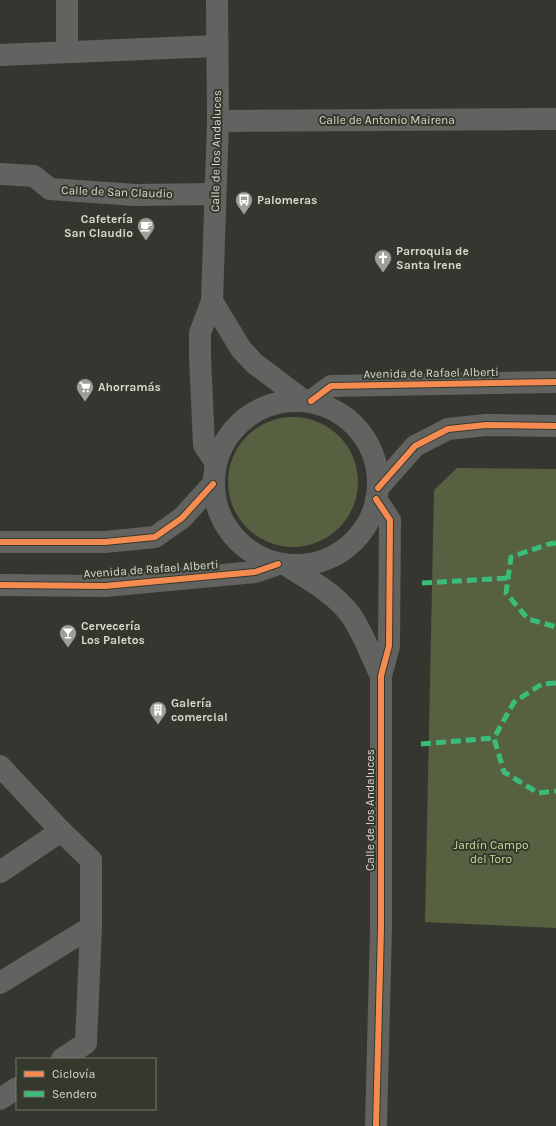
<svg xmlns="http://www.w3.org/2000/svg" width="556" height="1126" font-family="Karla,sans-serif">
<style>
.green{fill:#576040}
.lines{fill:none;stroke-linecap:round;stroke-linejoin:round}
.minor{stroke:#626360;stroke-width:22}
.quiet{stroke:#3abd76;stroke-width:5;stroke-dasharray:10 5;stroke-linecap:butt}
.cycleway-casing{stroke:#35392c;stroke-width:8}
.cycleway{stroke:#f68b52;stroke-width:6}
.labels{text-anchor:middle;stroke-width:4;stroke-linejoin:round;paint-order:stroke}
.street-label{font-size:12px;fill:#d6d9d1;stroke:#35392c}
.poi-label{font-size:12px;font-weight:bold;fill:#d6d9d1;stroke:#35392c;text-anchor:start}
.park-label{font-size:12px;fill:#c6da9a;stroke:#35392c}
</style>
<rect width="100%" height="100%" fill="#34362f"/>
<g class="green">
<circle cx="293" cy="482" r="65"/>
<polygon points="457,468 556,469 556,928 425,922 434,490"/>
</g>
<g class="lines">
<g class="minor">
<polyline points="67,52 67,0"/>
<polyline points="0,55 216,46"/>
<polyline points="218,121 556,119"/>
<polyline points="0,174 34,176 50,189 135,195 215,194"/>
<polyline points="212,301 241,349 254,363 303,400"/>
<circle cx="296" cy="483" r="82"/>
<polyline points="311,401 331,386 556,382"/>
<polyline points="216,463 204,445 200,357 200,333 212,301 218,121 217,0"/>
<polyline points="378,488 415,446 448,429 486,425 556,426"/>
<polyline points="0,542 105,542 155,537 182,518 213,484"/>
<path d="M286,565C308,579 334,593 350,614C363,632 371,656 381,676"/>
<polyline points="0,585 105,586 255,572 278,564"/>
<polyline points="0,766 61,831 91,860 91,927 86,1043 62,1059"/>
<polyline points="0,872 61,831"/>
<polyline points="0,983 91,927"/>
<polyline points="0,1099 17,1088"/>
<polyline points="376,1126 381,928 381,676 389,646 390,520 376,499"/>
</g>
<g class="quiet">
<polyline points="556,543 549,544 511,557 506,593 528,619 556,627"/>
<polyline points="422,583 508,578"/>
<polyline points="556,683 542,684 514,702 494,738 504,772 538,793 556,791"/>
<polyline points="421,744 494,738"/>
</g>
<g class="cycleway-casing">
<g id="cycleway">
<polyline points="311,401 331,386 556,382"/>
<polyline points="378,488 415,446 448,429 486,425 556,426"/>
<polyline points="0,542 105,542 155,537 182,518 213,484"/>
<polyline points="0,585 105,586 255,572 278,564"/>
<polyline points="376,1126 381,928 381,676 389,646 390,520 376,499"/>
</g>
</g>
<use href="#cycleway" class="cycleway"/>
</g>
<defs>
<g id="bus-pin" transform="scale(0.9)"><path d="M0 17L-7.5 6A9.5 9.5 0 1 1 7.5 6Z" fill="#9da098" stroke="#35392c"/><path d="M-5-6H5V4H4V6H2V4H-2V6H-4V4H-5ZM-3.5-4V0h7V-4ZM-3.5 1.2v1.5H-2V1.2ZM2 1.2v1.5H3.5V1.2Z" fill="#fff"/></g>
<g id="cafe-pin" transform="scale(0.9)"><path d="M0 17L-7.5 6A9.5 9.5 0 1 1 7.5 6Z" fill="#9da098" stroke="#35392c"/><path d="M-5.5-4.5H6V0H3Q3 3.5 0 3.5H-2.5Q-5.5 3.5-5.5 0ZM3-3.2v2h1.7v-2ZM-6 4.5H4V6H-6Z" fill="#fff"/></g>
<g id="church-pin" transform="scale(0.9)"><path d="M0 17L-7.5 6A9.5 9.5 0 1 1 7.5 6Z" fill="#9da098" stroke="#35392c"/><path d="M-1.2-6h2.4v3.5h3.3v2.4h-3.3V6h-2.4V-.1h-3.3v-2.4h3.3Z" fill="#fff"/></g>
<g id="supermarket-pin" transform="scale(0.9)"><path d="M0 17L-7.5 6A9.5 9.5 0 1 1 7.5 6Z" fill="#9da098" stroke="#35392c"/><path d="M-6-5.5h2.5l.6 2H6L4.5 2H-2.5L-4.4-4H-6ZM-1.5 3.2a1.3 1.3 0 1 0 .1 0ZM3 3.2a1.3 1.3 0 1 0 .1 0Z" fill="#fff"/></g>
<g id="bar-pin" transform="scale(0.9)"><path d="M0 17L-7.5 6A9.5 9.5 0 1 1 7.5 6Z" fill="#9da098" stroke="#35392c"/><path d="M-6-5H6L.8 .8V4.5H3.5V6h-7V4.5H-.8V.8Z" fill="#fff"/></g>
<g id="building-pin" transform="scale(0.9)"><path d="M0 17L-7.5 6A9.5 9.5 0 1 1 7.5 6Z" fill="#9da098" stroke="#35392c"/><path d="M-4-6H4V6H1V3H-1V6H-4ZM-2.5-4.3h1.7v1.8h-1.7ZM.8-4.3h1.7v1.8H.8ZM-2.5-1h1.7V.8h-1.7ZM.8-1h1.7V.8H.8Z" fill="#fff"/></g>
</defs>
<g fill-rule="evenodd">
<use href="#bus-pin" x="244" y="200"/>
<use href="#cafe-pin" x="146" y="226"/>
<use href="#church-pin" x="383" y="258"/>
<use href="#supermarket-pin" x="85" y="387"/>
<use href="#bar-pin" x="68" y="633"/>
<use href="#building-pin" x="158" y="710"/>
</g>
<g class="labels">
<g class="street-label">
<text x="387" y="124">Calle de Antonio Mairena</text>
<text transform="translate(216 151) rotate(-89)" y="4">Calle de los Andaluces</text>
<text transform="translate(117 192) rotate(2)" y="4">Calle de San Claudio</text>
<text transform="translate(431 373) rotate(-1)" y="4">Avenida de Rafael Alberti</text>
<text transform="translate(151 569) rotate(-4)" y="4">Avenida de Rafael Alberti</text>
<text transform="translate(370 810) rotate(-90)" y="4">Calle de los Andaluces</text>
</g>
<g class="poi-label">
<text x="257" y="204">Palomeras</text>
<text x="133" y="223" text-anchor="end">Cafetería<tspan x="133" dy="14">San Claudio</tspan></text>
<text x="396" y="255">Parroquia de<tspan x="396" dy="14">Santa Irene</tspan></text>
<text x="98" y="391">Ahorramás</text>
<text x="81" y="630">Cervecería<tspan x="81" dy="14">Los Paletos</tspan></text>
<text x="171" y="707">Galería<tspan x="171" dy="14">comercial</tspan></text>
</g>
<g class="park-label">
<text x="491" y="849">Jardín Campo<tspan x="491" dy="14">del Toro</tspan></text>
</g>
</g>
<rect x="16" y="1058" width="140" height="52" fill="#35392c" stroke="#75796e"/>
<rect x="24" y="1071" width="20" height="6" fill="#f68b52" stroke="#75796e"/>
<text x="52" y="1078" font-size="12" fill="#d6d9d1">Ciclovía</text>
<rect x="24" y="1091" width="20" height="6" fill="#3abd76" stroke="#75796e"/>
<text x="52" y="1098" font-size="12" fill="#d6d9d1">Sendero</text>
</svg>
